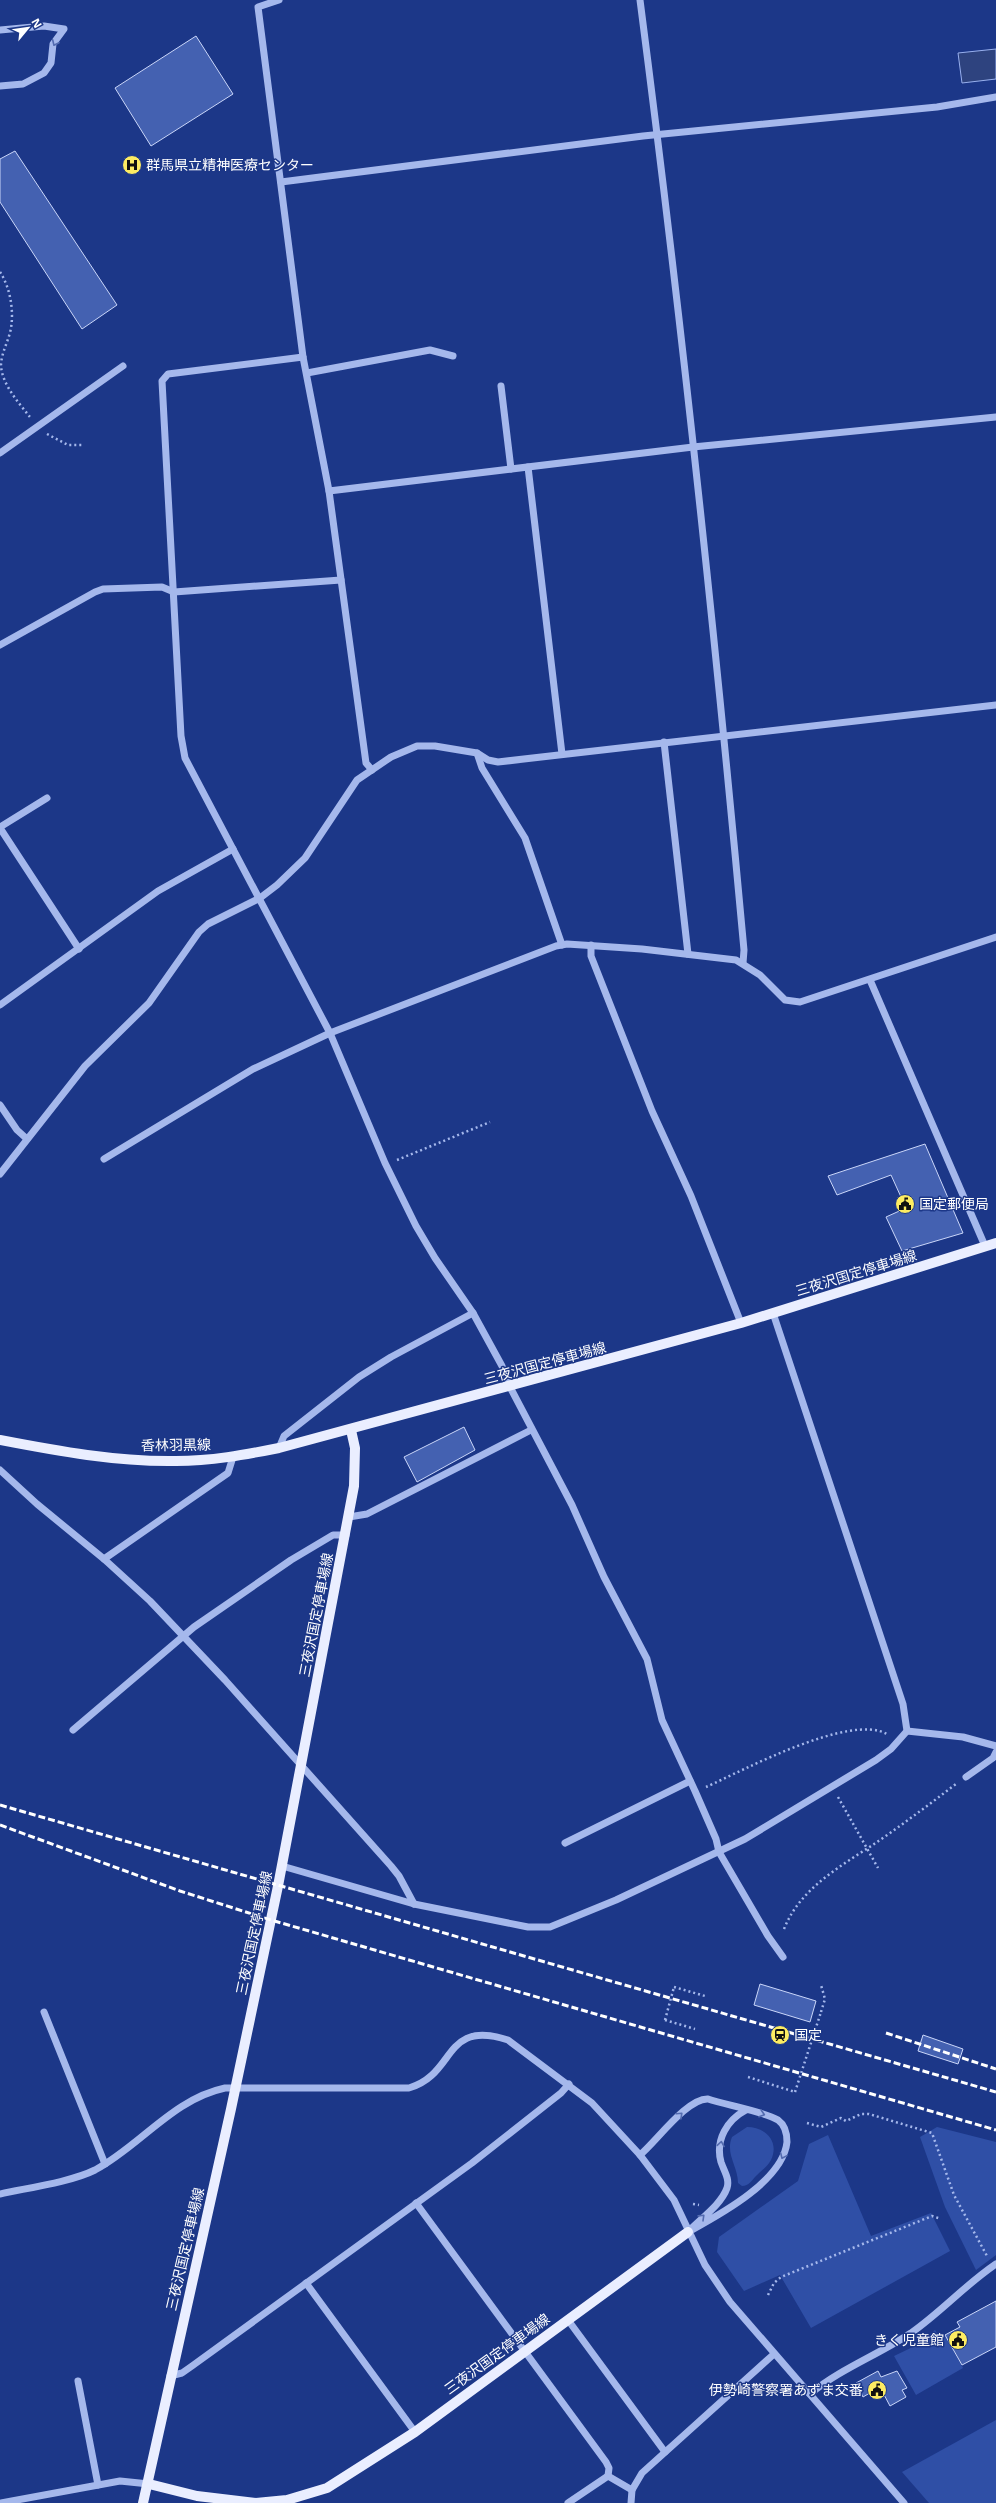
<svg xmlns="http://www.w3.org/2000/svg" width="996" height="2503" font-family="'Open Sans','Noto Sans JP',sans-serif">
<style>
.green{fill:#2f4fa6}
.water{fill:#2e437f;stroke:#98b0ee}
.building{fill:#4461b1;stroke:#cad6f9}
.lines{fill:none;stroke-linecap:round;stroke-linejoin:round}
.path{stroke:#a5b8ec;stroke-width:2.5;stroke-dasharray:2 3;stroke-linecap:butt}
.minor{stroke:#a5b8ec;stroke-width:7}
.major{stroke:#eaeeff;stroke-width:10}
.rail{stroke:#fff;stroke-width:3;stroke-dasharray:7 3;stroke-linecap:butt}
.path-bridge{stroke:#a5b8ec;stroke-width:2.5;stroke-dasharray:2 3;stroke-linecap:butt}
.oneway{stroke:#536bb0}
.labels{text-anchor:middle;stroke-width:3;stroke-linejoin:round;paint-order:stroke}
.poi-label{font-size:14px;fill:#fff;stroke:#1c3788;text-anchor:start}
.street-label{font-size:14px;fill:#fff;stroke:#1c3788}
</style>
<rect width="100%" height="100%" fill="#1c3788"/>
<g class="green">
<path d="M747,2127C765,2127 780,2141 771,2160C768,2166 761,2171 756,2176C752,2180 749,2186 742,2186L738,2183C738,2166 725,2154 732,2137Z"/>
<polygon points="937,2127 996,2142 996,2255 976,2270 945,2207 920,2137"/>
<polygon points="828,2135 871,2236 931,2213 950,2251 811,2328 780,2275 744,2291 717,2252 719,2237 798,2181 809,2144"/>
<polygon points="935,2330 940,2338 945,2335 963,2368 916,2395 894,2356 917,2345"/>
<polygon points="996,2420 996,2503 929,2503 902,2472"/>
</g>
<polygon class="water" points="996,49 996,79 962,83 958,53"/>
<g class="building">
<polygon points="196,36 233,94 151,146 115,88"/>
<polygon points="15,151 117,305 82,329 0,202 0,159"/>
<polygon points="925,1144 963,1233 902,1251 886,1217 906,1208 891,1175 837,1195 828,1176"/>
<polygon points="464,1427 475,1450 417,1482 404,1457"/>
<polygon points="760,1984 816,2001 810,2022 754,2005"/>
<polygon points="923,2035 963,2049 958,2064 918,2051"/>
<polygon points="996,2301 996,2347 962,2365 945,2335 960,2327 957,2322"/>
<polygon points="878,2371 881,2377 897,2371 907,2388 902,2390 906,2397 890,2406 880,2387 863,2397 856,2383"/>
</g>
<g class="lines">
<g class="path">
<path d="M0,272C10,287 14,310 11,328C9,340 2,351 1,364C1,383 18,402 30,417"/>
<polyline points="47,434 68,445 82,445"/>
<polyline points="397,1160 490,1122"/>
<path d="M706,1787C744,1770 850,1713 887,1734"/>
<polyline points="838,1797 878,1868"/>
<path d="M784,1929C801,1886 845,1864 880,1840C906,1822 931,1803 956,1784"/>
<polyline points="674,1987 705,1996"/>
<polyline points="821,2012 825,1999 821,1985"/>
<polyline points="665,2020 695,2029"/>
<polyline points="748,2077 795,2092"/>
<polyline points="807,2123 821,2127 841,2118 846,2121 861,2114 869,2114 932,2133 954,2195 987,2256"/>
<polyline points="693,2204 699,2205"/>
<polyline points="768,2295 774,2283 781,2277 932,2216 941,2219"/>
</g>
<g class="minor">
<polyline points="279,0 258,7 303,357 329,491 366,763 372,770"/>
<path d="M640,0C681,316 715,633 744,950L743,963"/>
<polyline points="0,30 44,26 64,29 53,44 51,63 44,73 23,84 0,86"/>
<polyline points="281,182 643,136 937,107 996,97"/>
<polyline points="303,357 168,374 162,381 181,736 185,758 330,1033 385,1163 416,1226 435,1258 473,1313 502,1366 510,1387 572,1505 604,1577 647,1659 662,1720 695,1791 716,1839 719,1852 768,1936 783,1957"/>
<polyline points="307,373 430,350 453,356"/>
<polyline points="501,386 511,469"/>
<polyline points="0,453 123,366"/>
<polyline points="528,467 562,754"/>
<polyline points="329,491 693,447 996,417"/>
<polyline points="0,645 95,592 103,589 162,587 174,592 341,580"/>
<polyline points="664,742 688,954"/>
<polyline points="477,753 482,768 525,838 562,945"/>
<polyline points="0,827 47,798"/>
<polyline points="0,828 79,949"/>
<polyline points="591,945 591,956 652,1111 691,1196 741,1323"/>
<polyline points="870,980 985,1246"/>
<polyline points="0,1005 158,891 233,849"/>
<polyline points="0,1105 17,1130 27,1139"/>
<polyline points="104,1159 253,1069 330,1033 556,946 567,944 642,949 736,960 760,975 785,1000 800,1002 996,937"/>
<polyline points="0,1174 85,1066 149,1003 199,932 208,924 260,898 277,885 305,858 357,780 391,757 417,746 435,746 477,753 488,760 498,762 996,705"/>
<polyline points="279,1448 284,1436 359,1377 391,1357 473,1313"/>
<polyline points="0,1470 37,1504 104,1559 150,1601 225,1680 391,1866 399,1876 414,1904"/>
<polyline points="349,1517 367,1514 531,1430"/>
<polyline points="104,1559 228,1473 233,1457"/>
<polyline points="73,1730 194,1627 291,1560 333,1535 346,1535"/>
<polyline points="907,1731 963,1737 996,1746"/>
<polyline points="966,1777 993,1758 996,1752"/>
<polyline points="565,1843 690,1781"/>
<polyline points="282,1866 414,1904 528,1927 550,1927 616,1900 745,1839 876,1760 891,1749 907,1731 903,1704 773,1313"/>
<polyline points="44,2012 105,2164"/>
<path d="M640,2155C656,2142 687,2098 708,2099C726,2105 763,2111 778,2120C785,2125 787,2134 787,2142C783,2181 719,2215 688,2232C700,2219 721,2205 727,2188C730,2179 724,2171 721,2162C715,2140 727,2120 746,2110"/>
<path d="M0,2194C27,2188 71,2182 95,2170C140,2146 173,2099 225,2088H409C457,2074 442,2019 508,2040L592,2103L640,2155L674,2200L705,2265L730,2302L904,2503"/>
<polyline points="416,2203 606,2462 609,2468 608,2476"/>
<polyline points="306,2283 415,2432"/>
<polyline points="568,2320 665,2452"/>
<polyline points="170,2376 182,2373 192,2366 472,2163 561,2093 569,2084"/>
<polyline points="78,2381 98,2485"/>
<path d="M810,2394C840,2369 878,2355 911,2333C941,2312 965,2285 996,2264"/>
<polyline points="1,2503 120,2481 149,2484"/>
<polyline points="568,2503 608,2476 632,2490"/>
<polyline points="631,2503 632,2490 642,2473 774,2354"/>
</g>
<g class="major">
<path d="M0,1440C57,1451 117,1462 176,1461C211,1461 244,1455 279,1448L741,1323L996,1243"/>
<polyline points="149,2484 197,2496 256,2503 287,2500 327,2488 415,2432 688,2232"/>
<polyline points="143,2503 231,2109 278,1886 354,1486 355,1448 351,1430"/>
</g>
<g class="rail">
<polyline points="0,1805 996,2092"/>
<polyline points="0,1825 180,1891 271,1920 996,2130"/>
<polyline points="886,2033 996,2069"/>
</g>
<g class="path-bridge">
<polyline points="665,2020 674,1987"/>
<polyline points="795,2092 821,2012"/>
</g>
</g>
<defs><path id="oneway-chevron" d="M-2-3.5L2.5 0L-2 3.5" fill="none" stroke-width="1.6" stroke-linecap="round" stroke-linejoin="round"/></defs>
<g class="oneway">
<use href="#oneway-chevron" transform="translate(55 43) rotate(115)"/>
<use href="#oneway-chevron" transform="translate(762 2114) rotate(18)"/>
<use href="#oneway-chevron" transform="translate(680 2115) rotate(-43)"/>
<use href="#oneway-chevron" transform="translate(721 2144) rotate(-81)"/>
<use href="#oneway-chevron" transform="translate(783 2156) rotate(114)"/>
<use href="#oneway-chevron" transform="translate(702 2217) rotate(-44)"/>
</g>
<defs>
<g id="hospital-disc" transform="scale(1)"><circle r="9.5" fill="#fdec62" stroke="#1c3788"/><path d="M-5-5h3v3.5h4V-5h3V5h-3V1.5h-4V5h-3Z" fill="#111"/></g>
<g id="civic-disc" transform="scale(1)"><circle r="9.5" fill="#fdec62" stroke="#1c3788"/><path d="M-.6-6.5H3V-4.5H.6V-3L4-1V1h2V6H-6V1h2V-1L-.6-3ZM-1.2 2.5V6h2.4V2.5Z" fill="#111"/></g>
<g id="station-disc" transform="scale(1)"><circle r="9.5" fill="#fdec62" stroke="#1c3788"/><path d="M-3-6H3Q5-6 5-4V2Q5 4 3 4L4.5 6H3L1.5 4h-3L-3 6H-4.5L-3 4Q-5 4-5 2V-4Q-5-6-3-6ZM-3.5-4v3h7v-3ZM-3.5 1v1.5H-2V1ZM2 1v1.5H3.5V1Z" fill="#111"/></g>
</defs>
<g fill-rule="evenodd">
<use href="#hospital-disc" x="132" y="165"/>
<use href="#civic-disc" x="905" y="1204"/>
<use href="#station-disc" x="780" y="2035"/>
<use href="#civic-disc" x="958" y="2340"/>
<use href="#civic-disc" x="877" y="2390"/>
</g>
<g class="labels">
<g class="poi-label">
<text x="146" y="170">群馬県立精神医療センター</text>
<text x="919" y="1209">国定郵便局</text>
<text x="794" y="2040">国定</text>
<text x="944" y="2345" text-anchor="end">きく児童館</text>
<text x="863" y="2395" text-anchor="end">伊勢崎警察署あずま交番</text>
</g>
<g class="street-label">
<text transform="translate(856 1273) rotate(-17)" y="5">三夜沢国定停車場線</text>
<text transform="translate(545 1363) rotate(-15)" y="5">三夜沢国定停車場線</text>
<text transform="translate(176 1445) rotate(-1)" y="5">香林羽黒線</text>
<text transform="translate(316 1615) rotate(-79)" y="5">三夜沢国定停車場線</text>
<text transform="translate(254 1933) rotate(-78)" y="5">三夜沢国定停車場線</text>
<text transform="translate(185 2249) rotate(-77)" y="5">三夜沢国定停車場線</text>
<text transform="translate(497 2354) rotate(-36)" y="5">三夜沢国定停車場線</text>
</g>
</g>
<g transform="translate(28 28) rotate(61)" stroke="#1c3788" stroke-width="3" paint-order="stroke">
<path d="M0-3L7 15L0 10L-7 15Z" fill="#ffffff"/>
<text y="-6" font-size="11" font-weight="bold" text-anchor="middle" fill="#ffffff">N</text>
</g>
</svg>
